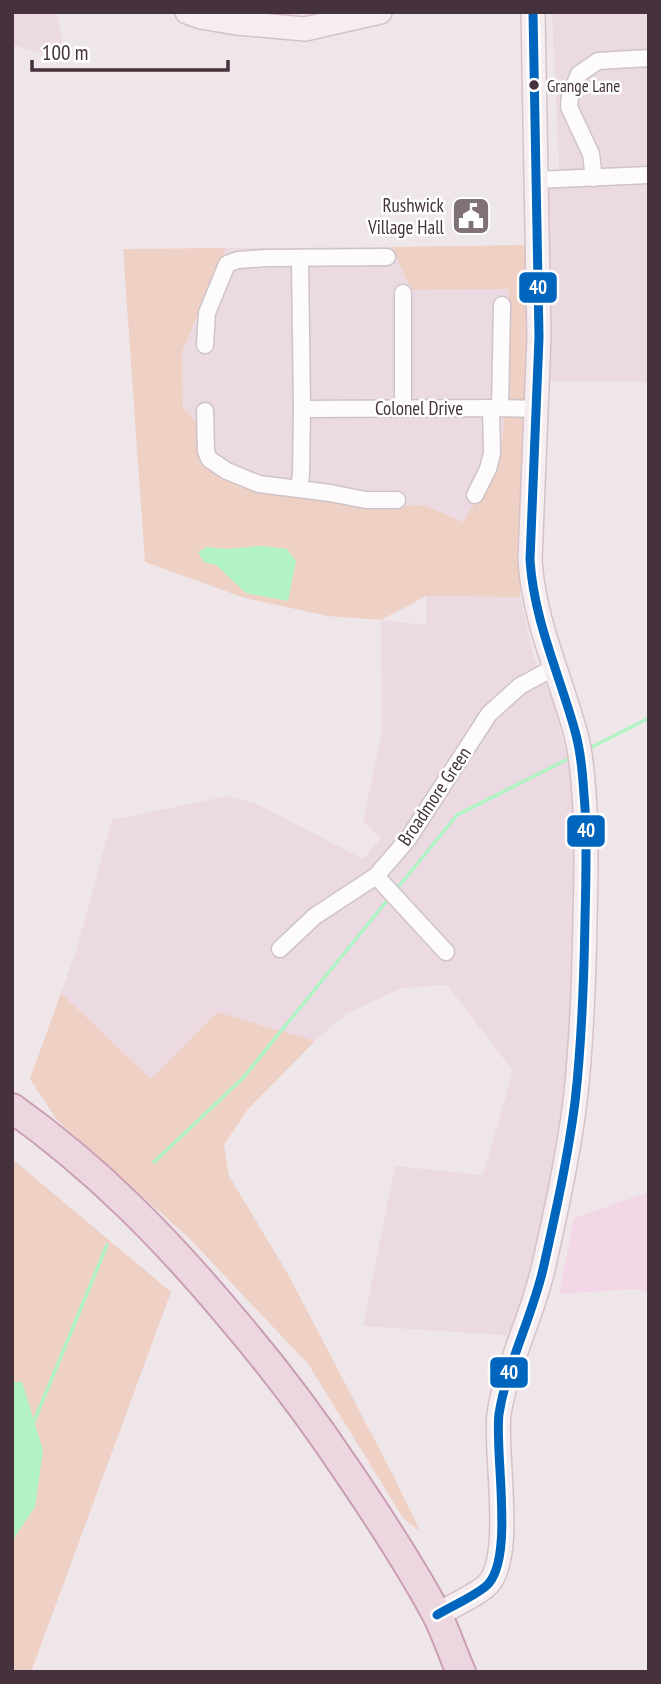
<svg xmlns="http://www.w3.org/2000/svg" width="661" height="1684" font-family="'PT Sans Narrow',sans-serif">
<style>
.residential{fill:#ecdae2}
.commercial{fill:#f4d7e6}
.green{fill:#eed0c4;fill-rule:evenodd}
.water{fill:#b1f3c4}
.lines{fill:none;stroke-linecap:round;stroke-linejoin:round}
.stream{stroke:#b1f3c4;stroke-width:3.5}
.street-casing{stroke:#cec3c8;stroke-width:19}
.secondary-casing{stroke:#d5c2c9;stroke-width:26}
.highway-casing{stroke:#ca9eb3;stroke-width:32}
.street{stroke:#fdfbfc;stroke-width:16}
.secondary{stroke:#f6edf0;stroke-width:23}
.highway{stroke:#ecd7e0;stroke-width:28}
.bus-1-casing{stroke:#fff;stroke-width:14}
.bus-1{stroke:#0065bd;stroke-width:9}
.bus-dot{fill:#45323c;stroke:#fff;stroke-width:2.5}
.labels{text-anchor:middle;stroke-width:5;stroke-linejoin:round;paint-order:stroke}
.bus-label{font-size:17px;fill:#45323c;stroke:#fff;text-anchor:start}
.poi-label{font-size:19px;fill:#45323c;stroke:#fff;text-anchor:end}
.street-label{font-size:19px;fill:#45323c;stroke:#fff}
.line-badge{stroke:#fff;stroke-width:2.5}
.badge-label{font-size:19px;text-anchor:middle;font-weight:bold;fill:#fff}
</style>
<rect width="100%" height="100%" fill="#efe6ea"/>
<g class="residential">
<polygon points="12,12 57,12 65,60 12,45"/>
<polygon points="552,12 649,12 649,382 548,381 545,190 559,168"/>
<polygon points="392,247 412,290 509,289 507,397 499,463 463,522 424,505 378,508 268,494 201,464 197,423 183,408 182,352 226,248"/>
<polygon points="426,596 520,597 534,658 551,696 573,779 577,871 571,1045 553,1189 519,1336 363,1326 395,1166 483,1175 513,1071 447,985 402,988 346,1014 315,1041 217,1012 151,1079 61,993 77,948 112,820 228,796 257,804 363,859 381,838 363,821 382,732 381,620 426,625"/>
</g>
<polygon class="commercial" points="649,1192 649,1293 636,1289 559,1294 574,1218"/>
<g class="green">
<path d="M525,245L529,333L519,539L520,597L426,596L381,620L328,616L245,598L145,562L123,249L226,248L182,352L183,408L197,422L201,464L268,494L378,508L424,505L463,522L499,463L507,397L509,289L411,290L392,247ZM207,547L227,549L261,547L246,593L216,565Z"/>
<polygon points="61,993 151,1079 217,1012 315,1041 248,1109 224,1145 229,1176 289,1276 394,1477 420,1531 404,1519 308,1364 190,1239 57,1120 30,1079"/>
<polygon points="12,1159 171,1292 31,1672 12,1671 12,1541 35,1507 22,1382 12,1382"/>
</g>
<g class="water">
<polygon points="261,546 287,549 296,561 288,601 246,593 216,565 204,562 198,552 207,547 227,549"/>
<polygon points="12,1382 22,1382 43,1450 35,1507 12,1541"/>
</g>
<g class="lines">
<g class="stream">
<polyline points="588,749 649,718"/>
<polyline points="395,891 457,815 572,757"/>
<polyline points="154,1162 242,1079 390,897"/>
<polyline points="33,1424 107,1245"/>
</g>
<g class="street-casing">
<g id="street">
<polyline points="594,178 591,154 569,107 570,96 579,74 598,61 649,58"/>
<polyline points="535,180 649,175"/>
<polyline points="403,293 403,408"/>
<polyline points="205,345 207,313 227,264 238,260 266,258 387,257"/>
<polyline points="500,408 502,305"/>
<polyline points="302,409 500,408 537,409"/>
<polyline points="205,411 206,451 209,459 227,471 259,484 330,493 366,500 397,500"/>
<polyline points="299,488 301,474 302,409 300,258"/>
<polyline points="475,495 488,469 492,453 491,408"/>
<polyline points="376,876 446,952"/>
<polyline points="280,949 315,916 376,876 408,839 489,714 520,686 553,668"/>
</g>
</g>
<g class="secondary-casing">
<g id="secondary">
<polyline points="187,12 201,17 236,23 305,29 380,12"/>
<path d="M437,1615C452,1606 471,1598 485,1587C516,1563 494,1453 499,1414C507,1363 533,1316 544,1265C556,1211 568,1157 575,1102C582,1041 584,980 585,919C586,882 587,845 585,808C583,782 582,756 575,731C559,673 534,621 530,560L539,337L533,12"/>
</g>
</g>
<g class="highway-casing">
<path id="highway" d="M12,1108C96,1168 164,1237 230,1316C272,1365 310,1415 346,1469C378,1516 409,1563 436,1613C446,1632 452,1652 461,1672"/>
</g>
<use href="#street" class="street"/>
<use href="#secondary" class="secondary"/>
<use href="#highway" class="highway"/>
<g class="bus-1-casing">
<path id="bus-1" d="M437,1615C452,1606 471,1598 485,1587C516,1563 494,1453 499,1414C507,1363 533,1316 544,1265C556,1211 568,1157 575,1102C582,1041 584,980 585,919C586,882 587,845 585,808C583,782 582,756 575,731C559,673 534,621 530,560L539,337L533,12"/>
</g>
<use href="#bus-1" class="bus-1"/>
</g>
<defs>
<g id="civic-square" transform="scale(2.0125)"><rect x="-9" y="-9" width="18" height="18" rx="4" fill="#807179" stroke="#fff"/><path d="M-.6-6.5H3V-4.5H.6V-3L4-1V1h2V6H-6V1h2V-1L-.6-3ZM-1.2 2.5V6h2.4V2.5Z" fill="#fff"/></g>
</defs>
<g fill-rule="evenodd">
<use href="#civic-square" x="471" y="216"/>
</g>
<circle class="bus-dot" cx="534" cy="85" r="6"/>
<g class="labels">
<g class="bus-label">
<text x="547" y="92">Grange Lane</text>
</g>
<g class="poi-label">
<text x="444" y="212">Rushwick<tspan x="444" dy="22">Village Hall</tspan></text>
</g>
<g class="street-label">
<text x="419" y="415">Colonel Drive</text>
<text transform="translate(434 796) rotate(-56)" y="7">Broadmore Green</text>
</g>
</g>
<g class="line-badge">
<rect x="518" y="271" width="40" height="33" rx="7" fill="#0065bd"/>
<rect x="566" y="814" width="40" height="34" rx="7" fill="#0065bd"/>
<rect x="489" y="1356" width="40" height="33" rx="7" fill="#0065bd"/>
</g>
<g class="badge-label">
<text x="538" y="294">40</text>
<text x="586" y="837">40</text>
<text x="509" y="1379">40</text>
</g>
<rect width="661" height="1684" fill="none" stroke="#45323c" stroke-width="28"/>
<path d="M32 60v10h196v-10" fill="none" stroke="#45323c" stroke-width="3.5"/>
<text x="42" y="60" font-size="21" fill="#45323c" stroke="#ffffff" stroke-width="5" paint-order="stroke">100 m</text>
</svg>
